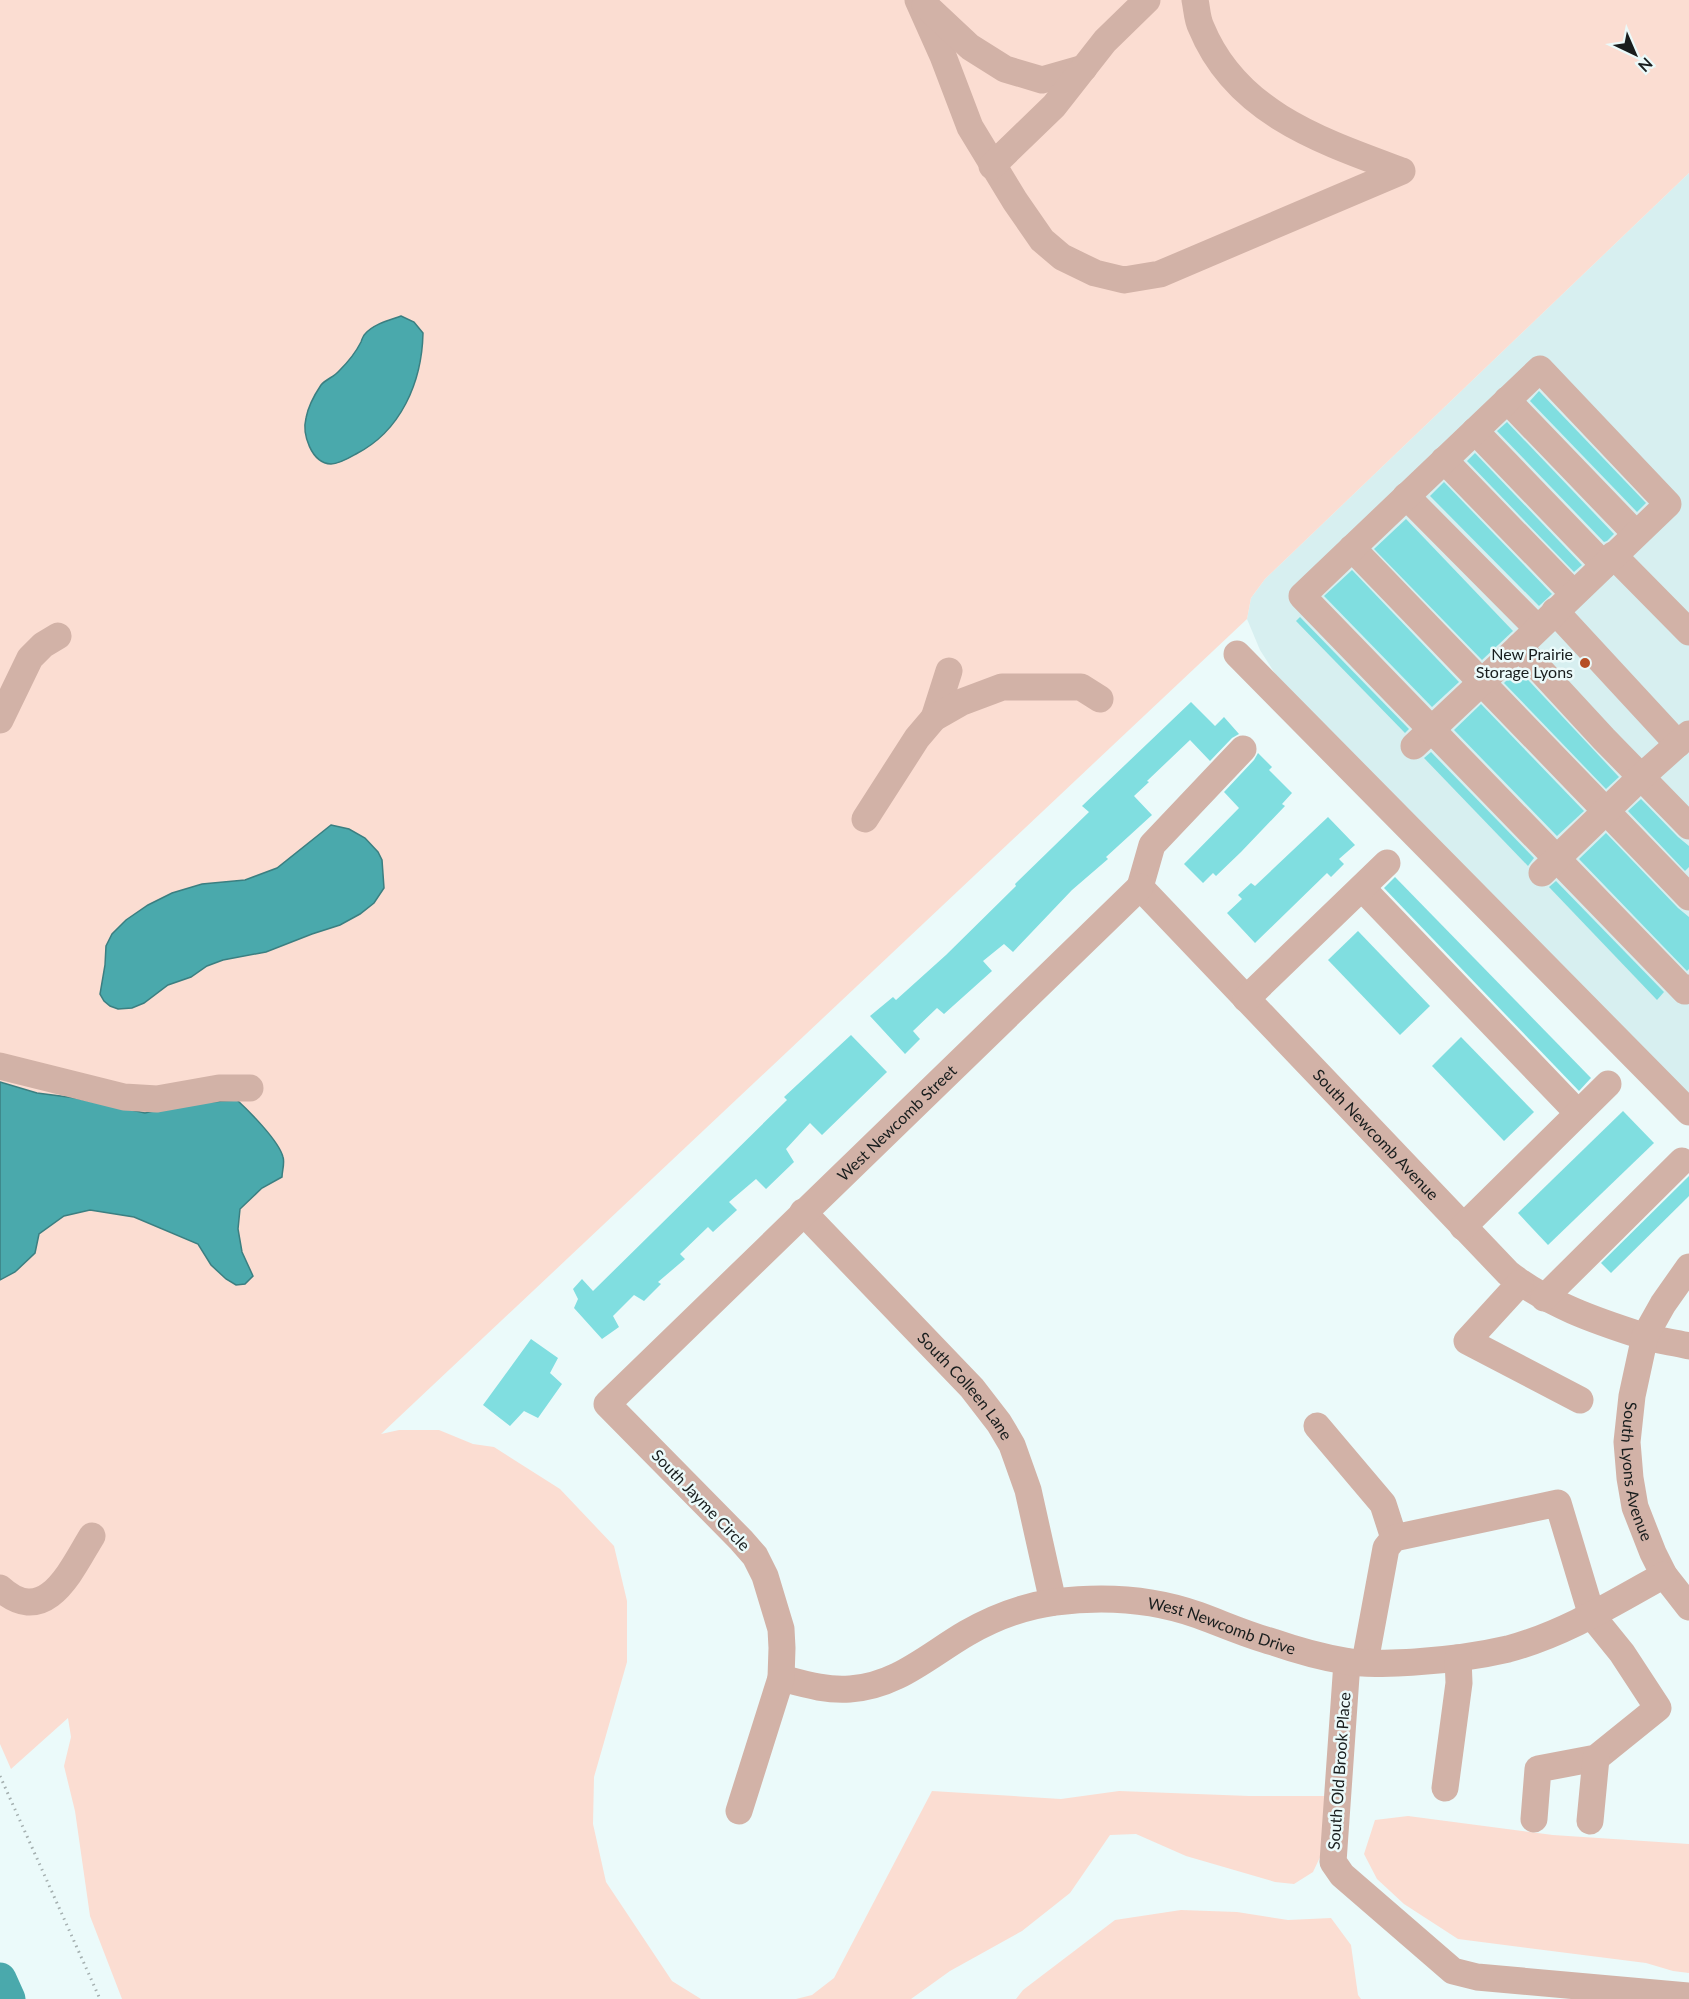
<svg xmlns="http://www.w3.org/2000/svg" width="1689" height="1999" font-family="Lato,sans-serif">
<style>
.built{fill:#d7eff0}
.green{fill:#fbddd2}
.water{fill:#4aa9ac;stroke:#3b7f81;stroke-width:1.5}
.lines{fill:none;stroke-linecap:round;stroke-linejoin:round}
.river{stroke:#4aa9ac;stroke-width:33}
.building{fill:#80dee0}
.path{stroke:#a4afaf;stroke-width:3;stroke-dasharray:1.5 4.5;stroke-linecap:butt}
.minor{stroke:#d2b2a7;stroke-width:27}
.poi-dot{fill:#b64f26;stroke:#ebfafa;stroke-width:2}
.labels{text-anchor:middle;stroke-width:5;stroke-linejoin:round;paint-order:stroke}
.poi-label{font-size:16px;fill:#181d1d;stroke:#ebfafa;text-anchor:end}
.street-label{font-size:16px;fill:#181d1d;stroke:#ebfafa}
</style>
<rect width="100%" height="100%" fill="#ebfafa"/>
<polygon class="built" points="1689,173 1689,1097 1276,675 1260,650 1247,619 1251,598 1265,579"/>
<g class="green">
<polygon points="0,0 1689,0 1689,173 1265,579 1251,598 1247,619 381,1434 399,1430 439,1430 473,1444 494,1447 560,1489 614,1546 627,1601 627,1662 594,1777 593,1824 606,1882 672,1981 701,1999 122,1999 90,1916 75,1811 64,1766 71,1737 68,1718 11,1769 0,1744"/>
<polygon points="932,1791 1061,1799 1119,1791 1249,1796 1329,1796 1322,1853 1313,1872 1294,1884 1275,1882 1186,1856 1136,1834 1110,1835 1070,1893 1022,1931 950,1971 911,1999 796,1999 812,1995 834,1978"/>
<polygon points="1408,1816 1553,1835 1689,1844 1689,1973 1673,1971 1646,1963 1458,1939 1404,1904 1377,1879 1364,1854 1375,1820"/>
<polygon points="1181,1910 1237,1912 1288,1920 1331,1918 1351,1945 1358,1995 1361,1999 1016,1999 1023,1990 1115,1920"/>
</g>
<g class="water">
<path d="M401,316L414,322L423,333C422,382 401,431 356,454C349,458 339,464 331,464C311,463 302,434 306,418C308,407 315,394 321,385C326,379 334,377 339,371C347,363 356,352 361,342C362,339 363,336 365,334C373,324 390,320 401,316Z"/>
<polygon points="331,825 349,829 365,838 378,852 382,860 384,888 374,903 360,914 340,925 312,934 266,952 223,960 207,966 191,977 168,985 144,1003 132,1008 118,1009 110,1006 104,1001 100,994 105,965 106,946 112,934 126,920 148,905 172,893 202,884 245,880 277,868"/>
<path d="M0,1082L37,1093L76,1098L145,1113L184,1104L237,1100C249,1111 279,1141 283,1157C285,1163 282,1171 282,1177L262,1188L240,1209L238,1229L242,1252L253,1276L245,1284L236,1285L226,1279L211,1265L198,1244L134,1217L90,1210L64,1216L39,1234L35,1253L15,1272L0,1280Z"/>
</g>
<g class="lines">
<polyline class="river" points="0,1979 9,1999"/>
</g>
<g class="building">
<polygon points="1539,391 1646,503 1637,512 1530,401"/>
<polygon points="1507,422 1614,534 1607,541 1604,542 1497,431"/>
<polygon points="1475,453 1582,565 1574,572 1467,461"/>
<polygon points="1444,482 1552,594 1539,606 1430,496"/>
<polygon points="1406,519 1513,631 1482,660 1374,549"/>
<polygon points="1352,570 1459,682 1432,707 1324,596"/>
<polygon points="1300,617 1409,729 1405,733 1296,621"/>
<polygon points="1518,669 1619,777 1606,789 1504,683"/>
<polygon points="1191,702 1215,726 1224,717 1239,734 1232,738 1210,761 1190,740 1147,781 1149,782 1134,796 1152,815 1106,857 1108,859 1072,890 1013,952 1004,944 983,961 992,971 944,1014 937,1008 913,1031 920,1039 905,1054 870,1016 893,997 896,1000 946,955 1016,886 1015,884 1089,812 1082,806"/>
<polygon points="1481,704 1584,811 1557,836 1454,730"/>
<polygon points="1431,752 1534,858 1528,866 1424,758"/>
<polygon points="1258,753 1272,767 1269,770 1292,793 1282,804 1285,806 1241,852 1216,876 1213,873 1203,883 1184,864 1239,808 1224,792 1254,760"/>
<polygon points="1641,799 1678,837 1689,846 1689,867 1685,871 1628,811"/>
<polygon points="1328,817 1355,845 1339,859 1344,864 1331,877 1327,873 1255,943 1227,913 1242,899 1238,895 1251,883 1255,886"/>
<polygon points="1606,833 1678,908 1689,917 1689,969 1687,971 1579,859"/>
<polygon points="1395,877 1591,1078 1579,1091 1384,888"/>
<polygon points="1556,881 1664,992 1657,1000 1549,887"/>
<polygon points="1358,931 1430,1006 1400,1035 1328,960"/>
<polygon points="851,1035 887,1072 822,1135 810,1123 786,1149 794,1162 766,1189 756,1179 729,1202 737,1210 713,1232 708,1227 680,1254 685,1259 658,1282 661,1284 644,1301 634,1295 613,1316 619,1327 602,1339 574,1308 578,1299 573,1289 582,1279 593,1291 787,1100 784,1097"/>
<polygon points="1461,1037 1534,1112 1504,1141 1432,1066"/>
<polygon points="1623,1111 1654,1143 1548,1245 1518,1213"/>
<polygon points="1689,1176 1689,1196 1611,1273 1601,1263"/>
<polygon points="531,1339 558,1358 550,1373 562,1384 538,1418 524,1411 510,1426 483,1405"/>
</g>
<g class="lines">
<polyline class="path" points="0,1776 100,1999"/>
<g class="minor">
<path d="M918,0L943,56L970,127L1015,201L1042,240L1062,257L1095,273L1124,280L1160,274L1402,171C1321,141 1236,113 1201,27C1197,19 1197,9 1195,0"/>
<polyline points="925,5 970,47 1005,69 1042,80 1084,68"/>
<polyline points="992,166 1054,106 1105,41 1147,0"/>
<polyline points="1507,400 1636,534"/>
<polyline points="1475,431 1604,565"/>
<polyline points="1444,460 1573,593"/>
<polyline points="1406,496 1537,628"/>
<polyline points="1352,548 1689,897"/>
<polyline points="1613,555 1689,632"/>
<polyline points="1555,611 1678,744"/>
<polyline points="1237,654 1689,1112"/>
<polyline points="934,718 949,671"/>
<polyline points="0,720 30,658 43,645 58,636"/>
<polyline points="1414,746 1519,647"/>
<polyline points="865,819 917,738 934,718 962,702 1002,687 1081,687 1100,699"/>
<polyline points="1689,826 1604,739 1519,647 1668,504 1540,369 1302,596 1685,991 1689,988"/>
<polyline points="1542,873 1641,777 1689,734"/>
<path id="s1" d="M1140,887L1508,1273C1547,1304 1596,1321 1643,1336C1658,1341 1674,1342 1689,1346"/>
<polyline points="1140,887 1152,845 1243,749"/>
<polyline points="1362,888 1578,1113"/>
<polyline points="1246,999 1387,863"/>
<polyline points="0,1066 124,1097 157,1099 219,1088 250,1088"/>
<path id="s2" d="M803,1212L972,1388L999,1423L1012,1445L1028,1490L1053,1602"/>
<polyline points="1463,1227 1608,1084"/>
<path id="s3" d="M1689,1267L1663,1304L1645,1336L1632,1396L1627,1442L1630,1478L1635,1507L1653,1553L1664,1575L1689,1607"/>
<polyline points="1520,1283 1467,1341 1580,1400"/>
<polyline points="1544,1298 1682,1161"/>
<polyline points="1317,1426 1383,1504 1394,1538"/>
<path d="M0,1588C46,1630 72,1568 92,1536"/>
<polyline points="1347,1662 1333,1862 1342,1875 1453,1971 1477,1977 1689,1996"/>
<polyline points="1365,1662 1386,1548 1394,1538 1558,1503 1592,1616 1622,1653 1658,1708 1596,1758 1538,1769 1534,1819"/>
<path id="s4" d="M781,1678C804,1684 827,1691 850,1689C897,1686 929,1655 967,1633C993,1618 1025,1606 1055,1602C1102,1596 1153,1599 1198,1615C1223,1624 1247,1635 1273,1642C1296,1650 1321,1657 1345,1661C1367,1665 1393,1663 1415,1662C1446,1660 1478,1656 1508,1649C1564,1634 1614,1603 1664,1575"/>
<polyline points="1445,1788 1459,1683 1458,1658"/>
<path id="s5" d="M739,1811L781,1678L782,1648L781,1629L765,1576L755,1556L741,1540L607,1404L1140,887"/>
<polyline points="1590,1821 1596,1758"/>
</g>
</g>
<circle class="poi-dot" cx="1585" cy="663" r="6"/>
<g class="labels">
<g class="poi-label">
<text x="1573" y="660">New Prairie<tspan x="1573" dy="18">Storage Lyons</tspan></text>
</g>
<g class="street-label">
<text dy="6" stroke="none"><textPath href="#s5" startOffset="882">West Newcomb Street</textPath></text>
<text dy="6" stroke="none"><textPath href="#s1" startOffset="342">South Newcomb Avenue</textPath></text>
<text dy="6" stroke="none"><textPath href="#s2" startOffset="238">South Colleen Lane</textPath></text>
<text dy="6" stroke="none"><textPath href="#s3" startOffset="220">South Lyons Avenue</textPath></text>
<text transform="translate(701 1500) rotate(46)" y="6">South Jayme Circle</text>
<text dy="6" stroke="none"><textPath href="#s4" startOffset="466">West Newcomb Drive</textPath></text>
<text transform="translate(1339 1771) rotate(-86)" y="6">South Old Brook Place</text>
</g>
</g>
<g transform="translate(1635 54) rotate(136)" stroke="#ebfafa" stroke-width="4.5" paint-order="stroke">
<path d="M0-4.5L10 22L0 15L-10 22Z" fill="#181d1d"/>
<text y="-9" font-size="16" font-weight="bold" text-anchor="middle" fill="#181d1d">N</text>
</g>
</svg>
